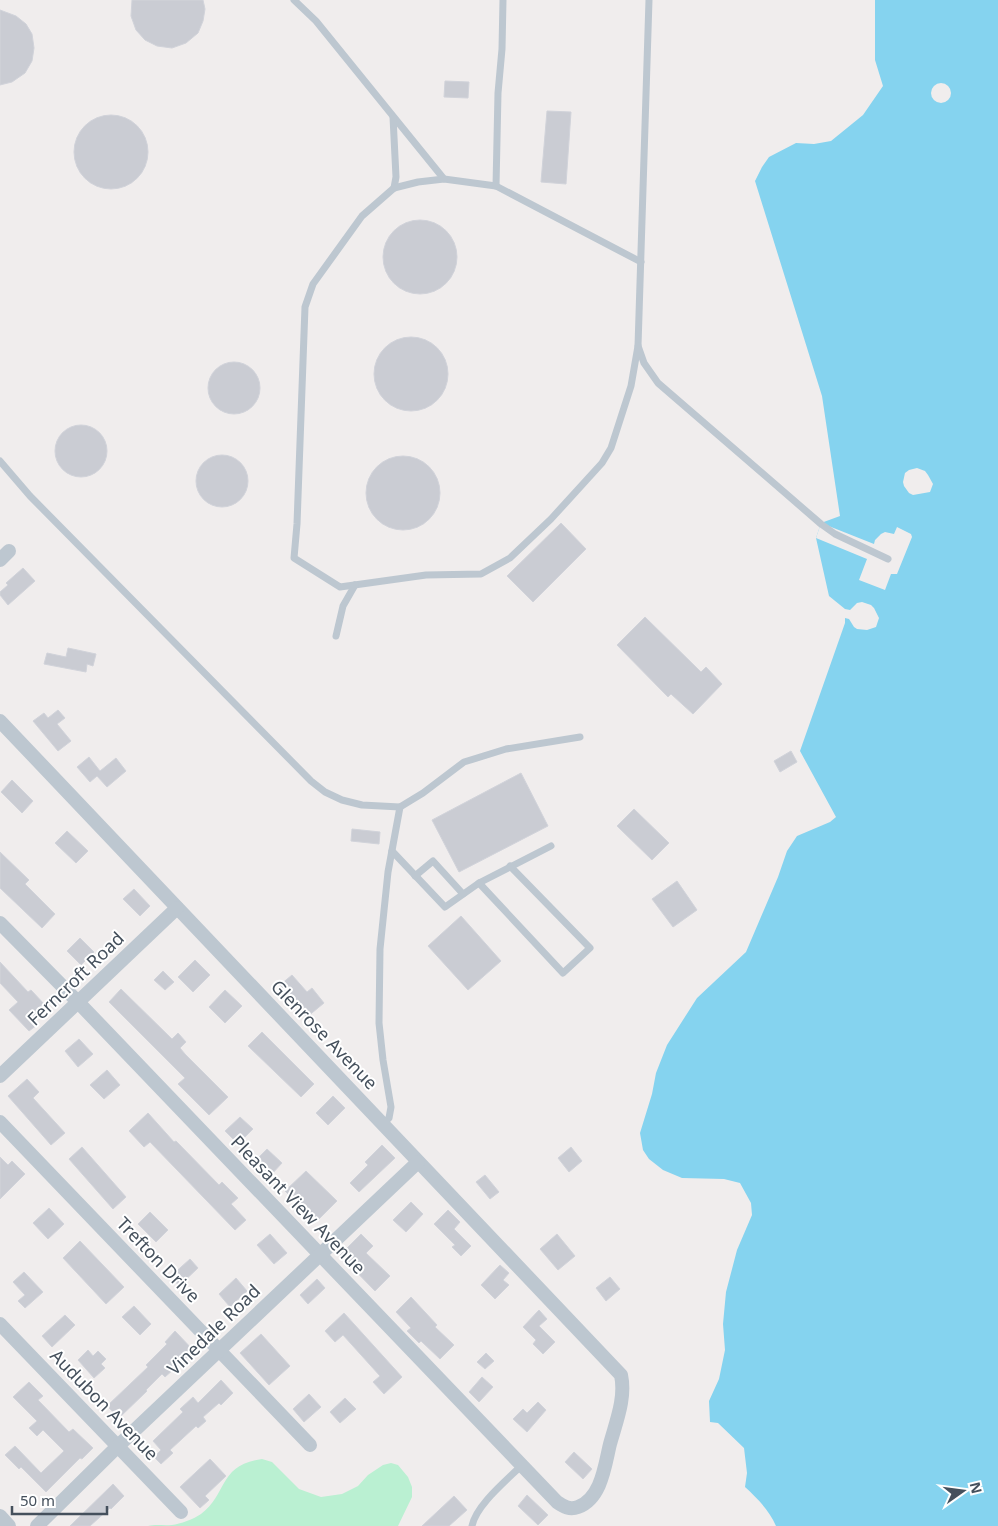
<svg xmlns="http://www.w3.org/2000/svg" width="998" height="1526" font-family="'Noto Sans',sans-serif">
<style>
.green{fill:#baf0d2}
.water{fill:#85d3ef}
.pier{fill:#f0eded}
.building{fill:#caccd3;stroke:#d1d3da}
.lines{fill:none;stroke-linecap:round;stroke-linejoin:round}
.lane{stroke:#bdc7d0;stroke-width:7}
.street{stroke:#bdc7d0;stroke-width:14}
.labels{text-anchor:middle;stroke-width:4;stroke-linejoin:round;paint-order:stroke}
.street-label{font-size:18px;fill:#45505c;stroke:#fff}
</style>
<rect width="100%" height="100%" fill="#f0eded"/>
<path class="green" d="M262,1459L272,1462L299,1489L321,1497L342,1494L358,1486L368,1475L383,1465L391,1463L398,1465L408,1477L412,1487V1497L398,1526H148C157,1524 163,1526 172,1525C180,1524 194,1519 201,1514C228,1494 218,1465 262,1459Z"/>
<path class="water" d="M875,0H998V1526H776C769,1510 757,1498 745,1487L747,1473L744,1448L718,1423L710,1422L709,1401L719,1379L725,1350L723,1324L726,1292L737,1250L752,1215L751,1203L740,1183L724,1179L682,1178L663,1170L649,1159L643,1150L640,1133L652,1094L656,1073L667,1045L697,998L746,952L778,877L787,851L797,836L830,822L836,817L800,751L845,623V609L829,596L816,538L821,523L840,516L822,396L755,181L762,167L769,157L796,143L814,144L831,141L863,115L883,86L875,60Z"/>
<g class="pier">
<circle cx="941" cy="93" r="10"/>
<polygon points="917,468 925,471 928,475 933,484 930,492 913,495 909,493 904,486 903,482 905,473 909,470"/>
<polygon points="821,523 874,544 875,540 881,534 885,532 894,534 897,527 911,534 912,537 897,574 891,574 885,590 859,580 867,559 816,538"/>
<polygon points="862,602 871,605 874,608 879,618 876,627 867,630 857,629 854,627 849,619 845,618 845,609 850,610 857,603"/>
</g>
<g class="building">
<polygon points="132,0 203,0 205,9 203,21 198,33 186,43 172,48 157,46 145,40 136,30 131,16"/>
<polygon points="0,10 16,16 26,24 32,34 34,48 32,61 25,73 12,82 0,85"/>
<polygon points="445,81 469,82 468,98 444,97"/>
<polygon points="547,111 571,112 566,184 541,182"/>
<circle cx="111" cy="152" r="37"/>
<circle cx="420" cy="257" r="37"/>
<circle cx="411" cy="374" r="37"/>
<circle cx="234" cy="388" r="26"/>
<circle cx="81" cy="451" r="26"/>
<circle cx="222" cy="481" r="26"/>
<circle cx="403" cy="493" r="37"/>
<polygon points="561,523 586,549 533,602 507,576"/>
<polygon points="23,568 35,581 8,605 0,595 0,592 8,585 6,583"/>
<polygon points="645,617 701,672 706,667 722,684 693,714 671,694 668,697 617,645"/>
<polygon points="68,648 96,654 93,666 87,664 86,672 44,664 47,653 66,657"/>
<polygon points="58,710 65,718 57,724 71,741 58,751 33,721 44,713 48,718"/>
<polygon points="791,751 797,762 780,772 774,761"/>
<polygon points="89,757 100,771 116,758 126,771 107,787 97,776 90,782 77,767"/>
<polygon points="521,773 548,826 459,872 432,820"/>
<polygon points="12,780 33,801 22,813 1,792"/>
<polygon points="634,809 669,843 652,860 617,826"/>
<polygon points="352,829 380,832 379,844 351,841"/>
<polygon points="67,831 88,851 76,863 55,843"/>
<polygon points="0,852 29,880 25,884 55,914 42,928 0,888"/>
<polygon points="677,881 697,910 673,927 652,899"/>
<polygon points="134,889 150,906 140,916 123,899"/>
<polygon points="461,916 501,961 468,990 428,946"/>
<polygon points="80,938 94,952 81,965 67,951"/>
<polygon points="195,960 210,975 193,992 178,977"/>
<polygon points="0,962 28,992 31,990 45,1005 31,1018 37,1025 29,1031 9,1010 18,1002 0,983"/>
<polygon points="163,971 174,982 165,990 154,980"/>
<polygon points="292,975 307,992 312,988 324,1003 307,1017 280,985"/>
<polygon points="121,989 172,1039 178,1033 186,1042 180,1048 185,1054 228,1097 209,1115 178,1084 185,1078 109,1002"/>
<polygon points="225,990 242,1006 225,1023 209,1007"/>
<polygon points="262,1032 314,1084 301,1097 248,1046"/>
<polygon points="79,1039 93,1054 78,1067 65,1051"/>
<polygon points="107,1070 120,1085 104,1099 90,1085"/>
<polygon points="27,1079 39,1092 33,1098 65,1133 51,1145 8,1096"/>
<polygon points="333,1096 345,1108 328,1125 316,1113"/>
<polygon points="148,1113 174,1142 176,1141 219,1185 222,1182 238,1198 231,1204 246,1220 235,1230 150,1142 144,1147 129,1131"/>
<polygon points="240,1117 253,1129 238,1144 225,1131"/>
<polygon points="382,1145 395,1158 359,1192 350,1183 368,1165 365,1162"/>
<polygon points="82,1147 126,1197 113,1209 69,1159"/>
<polygon points="571,1147 582,1161 569,1172 558,1158"/>
<polygon points="267,1149 282,1163 270,1176 255,1161"/>
<polygon points="0,1157 8,1165 12,1161 25,1174 0,1199"/>
<polygon points="306,1171 337,1201 316,1222 285,1191"/>
<polygon points="485,1175 499,1192 490,1199 476,1182"/>
<polygon points="411,1202 423,1214 406,1232 393,1220"/>
<polygon points="49,1208 64,1224 48,1239 33,1223"/>
<polygon points="448,1210 460,1222 454,1229 471,1246 461,1256 452,1247 455,1245 434,1224"/>
<polygon points="150,1212 168,1230 156,1242 138,1224"/>
<polygon points="270,1234 287,1253 274,1264 257,1245"/>
<polygon points="361,1234 373,1246 366,1253 390,1276 375,1291 340,1255"/>
<polygon points="557,1234 575,1256 558,1270 540,1249"/>
<polygon points="80,1241 124,1287 106,1304 63,1258"/>
<polygon points="190,1259 198,1268 179,1286 171,1276"/>
<polygon points="500,1265 509,1273 503,1280 509,1285 495,1299 481,1285"/>
<polygon points="24,1272 43,1292 25,1308 18,1301 25,1295 13,1282"/>
<polygon points="610,1277 620,1289 606,1301 596,1288"/>
<polygon points="236,1278 247,1291 230,1307 219,1294"/>
<polygon points="317,1279 325,1288 308,1304 300,1295"/>
<polygon points="411,1297 437,1325 435,1327 454,1345 440,1359 421,1341 419,1343 407,1331 411,1328 396,1312"/>
<polygon points="134,1306 151,1324 140,1335 122,1317"/>
<polygon points="539,1310 547,1319 539,1326 555,1342 543,1354 533,1344 536,1340 523,1327"/>
<polygon points="344,1313 402,1377 384,1394 373,1382 380,1376 343,1335 335,1342 325,1331"/>
<polygon points="65,1315 75,1325 52,1347 42,1336"/>
<polygon points="175,1331 194,1351 165,1377 162,1374 146,1390 147,1391 119,1418 107,1406 148,1367 146,1365 167,1344 165,1342"/>
<polygon points="261,1334 290,1366 269,1385 240,1353"/>
<polygon points="88,1350 93,1356 98,1351 106,1359 101,1364 105,1368 94,1378 78,1360"/>
<polygon points="486,1353 494,1361 485,1369 477,1362"/>
<polygon points="482,1377 493,1387 479,1402 469,1392"/>
<polygon points="221,1380 233,1393 221,1405 219,1403 203,1417 206,1421 198,1428 196,1426 170,1450 173,1453 161,1464 154,1457 161,1450 153,1441 183,1412 180,1409 193,1397 198,1403"/>
<polygon points="29,1382 43,1396 38,1400 69,1432 73,1429 93,1448 82,1459 80,1458 46,1492 21,1467 19,1469 5,1455 15,1446 41,1473 64,1451 43,1430 37,1436 29,1428 37,1421 13,1397"/>
<polygon points="309,1394 321,1407 304,1422 293,1409"/>
<polygon points="345,1398 356,1409 340,1423 330,1412"/>
<polygon points="538,1402 546,1410 527,1432 513,1419 523,1409 527,1413"/>
<polygon points="574,1452 592,1469 583,1479 565,1462"/>
<polygon points="210,1459 226,1476 205,1496 209,1500 200,1508 180,1487"/>
<polygon points="113,1484 124,1496 111,1509 110,1508 90,1526 70,1526"/>
<polygon points="527,1495 548,1515 538,1525 518,1506"/>
<polygon points="454,1496 467,1510 449,1526 422,1526"/>
</g>
<g class="lines">
<g class="lane">
<polyline points="294,0 316,21 444,179 496,186 641,262"/>
<polyline points="649,0 638,346 644,363 658,383 821,524 835,534 888,559"/>
<polyline points="393,117 396,177 394,188"/>
<polyline points="444,179 418,182 394,188 362,216 313,284 305,307 297,524 294,558 340,587 426,575 481,574 510,558 551,519 602,463 611,448 631,386 638,346"/>
<polyline points="496,186 498,93 502,49 503,0"/>
<polyline points="0,461 30,496 311,781 325,792 342,800 362,805 400,807 423,793 464,762 506,749 580,737"/>
<polyline points="336,636 343,606 355,585"/>
<polyline points="392,851 445,907 479,883 563,973 590,948 510,866"/>
<polyline points="415,876 433,861 463,894"/>
<polyline points="479,883 551,846"/>
<polyline points="383,1124 389,1118 391,1107 383,1060 379,1023 380,949 388,872 400,807"/>
<path d="M472,1526C476,1505 507,1480 522,1465"/>
</g>
<g class="street">
<polyline points="0,560 9,551"/>
<path d="M0,721L621,1375C626,1398 616,1422 610,1444C605,1464 602,1498 578,1507C570,1510 564,1507 557,1502L78,1002L0,923"/>
<polyline points="0,1076 177,908"/>
<polyline points="0,1122 310,1445"/>
<polyline points="0,1324 181,1512"/>
<polyline points="0,1516 9,1526"/>
<polyline points="37,1526 118,1446 418,1162"/>
</g>
</g>
<g class="labels">
<g class="street-label">
<text transform="translate(76 979) rotate(-44)" y="6">Ferncroft Road</text>
<text transform="translate(324 1035) rotate(46)" y="6">Glenrose Avenue</text>
<text transform="translate(298 1205) rotate(46)" y="6">Pleasant View Avenue</text>
<text transform="translate(158 1260) rotate(46)" y="6">Trefton Drive</text>
<text transform="translate(214 1330) rotate(-44)" y="6">Vinedale Road</text>
<text transform="translate(104 1405) rotate(46)" y="6">Audubon Avenue</text>
</g>
</g>
<g transform="translate(963 1491) rotate(76)" stroke="#ffffff" stroke-width="4" paint-order="stroke">
<path d="M0-4L9 19L0 12L-9 19Z" fill="#45505c"/>
<text y="-8" font-size="14" font-weight="bold" text-anchor="middle" fill="#45505c">N</text>
</g>
<path d="M12 1506v8h95v-8" fill="none" stroke="#45505c" stroke-width="2.5"/>
<text x="20" y="1506" font-size="15" fill="#45505c" stroke="#ffffff" stroke-width="4" paint-order="stroke">50 m</text>
</svg>
